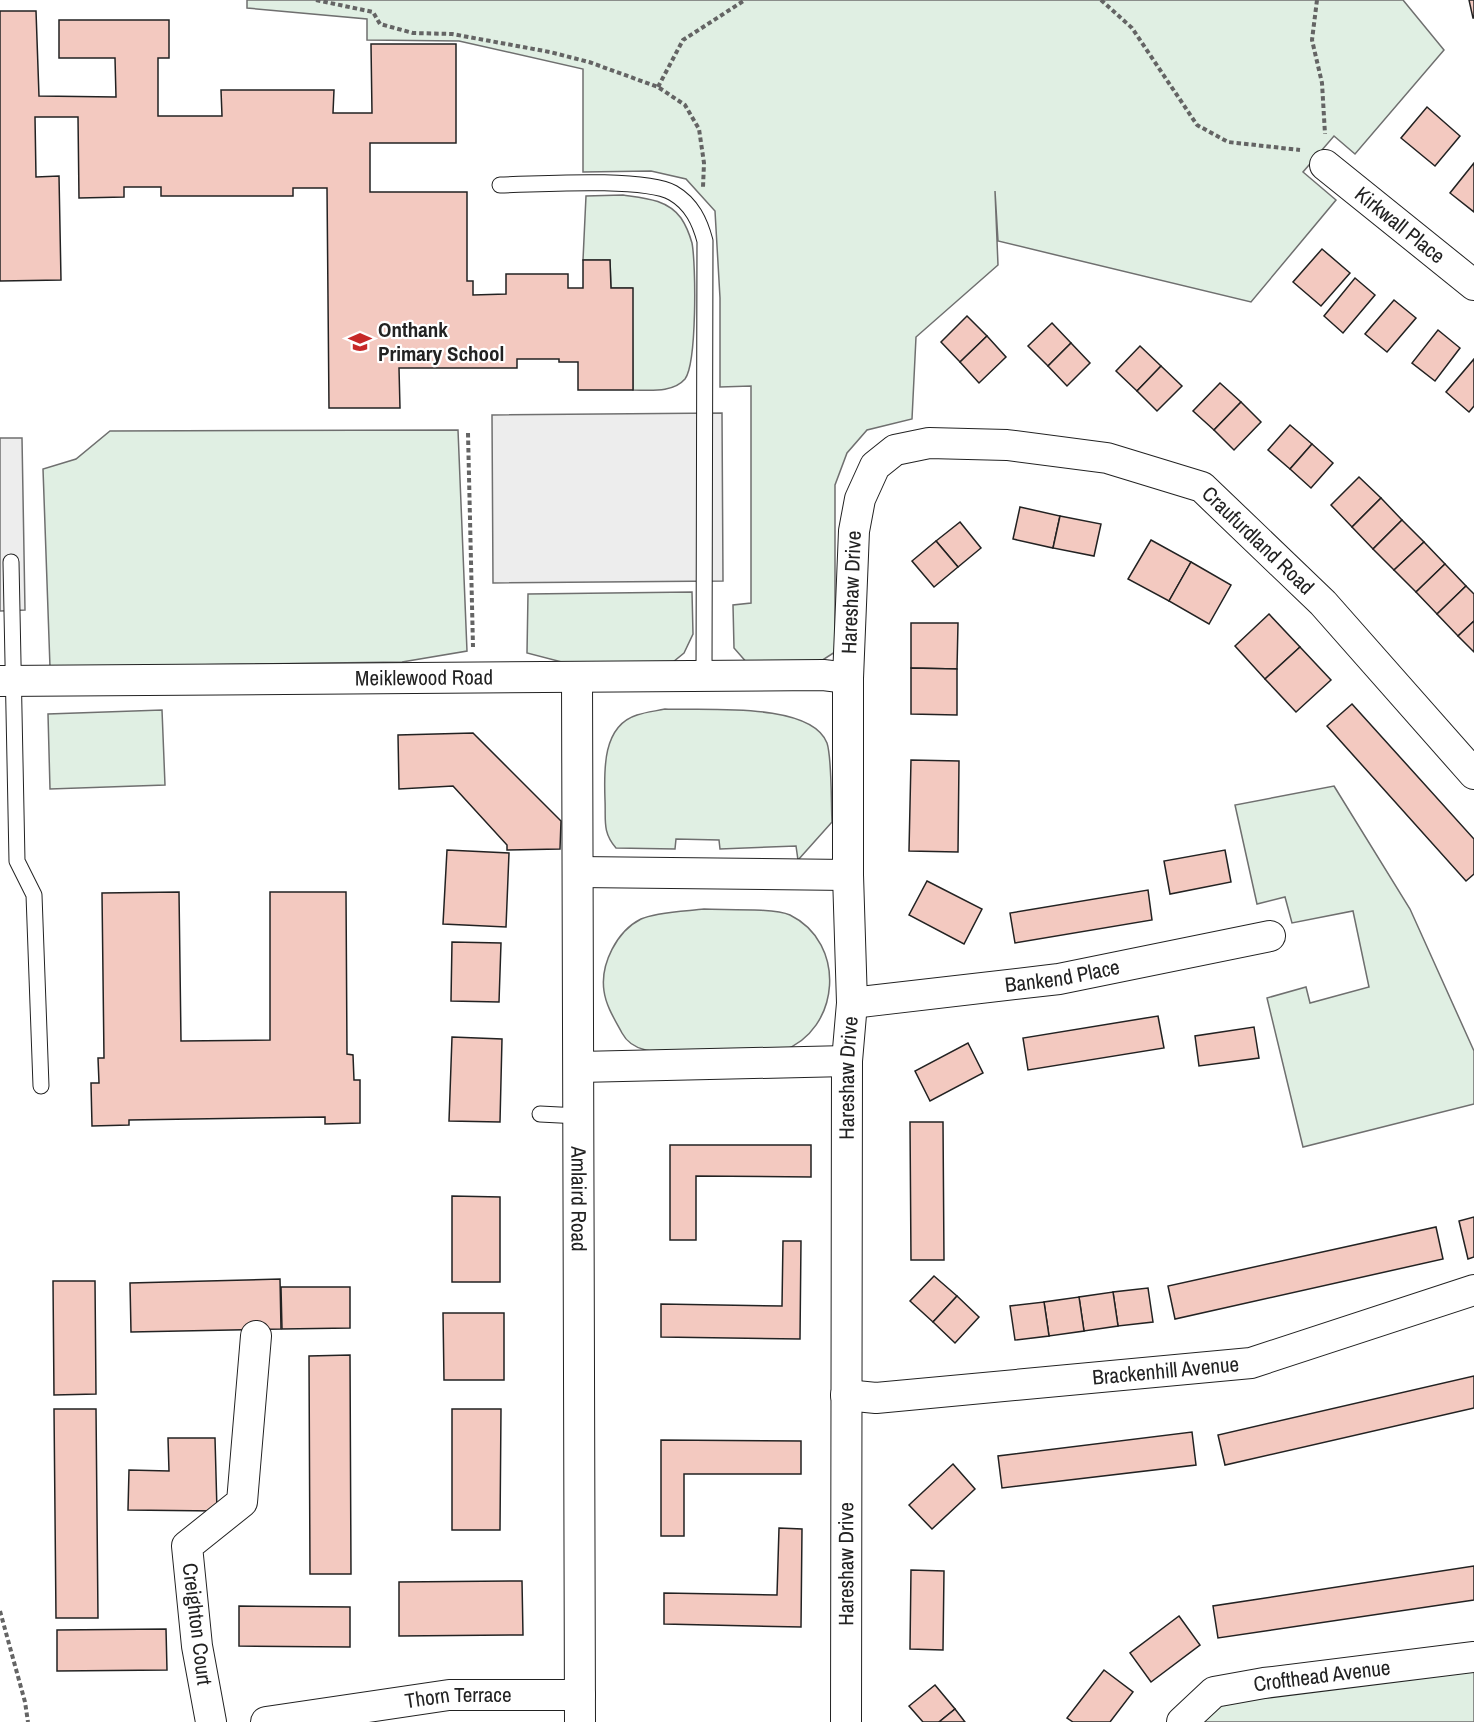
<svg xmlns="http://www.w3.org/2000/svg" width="1474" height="1722" font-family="'Archivo Narrow',sans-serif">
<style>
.green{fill:#e0efe3;stroke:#6f6f6f;stroke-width:1.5}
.parking{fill:#ededed;stroke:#6f6f6f;stroke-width:1.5}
.building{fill:#f3c9c0;stroke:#222;stroke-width:1.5}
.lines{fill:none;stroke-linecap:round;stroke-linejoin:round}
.service-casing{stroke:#222;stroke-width:17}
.minor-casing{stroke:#222;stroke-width:32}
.path{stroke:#646464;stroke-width:4;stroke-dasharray:4.5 3;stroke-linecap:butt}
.service{stroke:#fff;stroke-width:15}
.minor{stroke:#fff;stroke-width:30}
.labels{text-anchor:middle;stroke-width:4.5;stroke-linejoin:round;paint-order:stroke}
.street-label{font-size:21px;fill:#222;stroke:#fff}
.poi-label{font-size:21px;font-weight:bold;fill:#222;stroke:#fff;text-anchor:start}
</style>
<rect width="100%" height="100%" fill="#fff"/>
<g class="green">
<polygon points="247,0 1403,0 1444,50 1355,154 1334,136 1303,172 1336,200 1251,302 998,241 995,191 998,265 916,337 912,419 867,430 847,453 835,485 835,652 818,663 748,664 734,648 733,605 751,603 751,386 720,387 720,298 715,211 686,179 651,171 583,172 583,69 459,41 367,40 367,19 247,8"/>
<path d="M623,195C644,198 667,199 681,218C685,224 690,236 692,243C696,264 697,363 685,379C673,393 650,390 633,390L632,288H611L610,260H583L586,196Z"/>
<polygon points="458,430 467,651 402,662 50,667 43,469 76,459 110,431"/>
<polygon points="692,592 693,634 684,653 668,666 581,667 527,653 528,594"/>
<path d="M665,709C702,711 811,701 827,743C832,758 831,803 832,822L798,860L796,846L720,849L719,840L676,839L675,849L616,848C602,832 606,820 605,800C604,771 602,726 637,715C646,712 656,711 665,709Z"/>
<polygon points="162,710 165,785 50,789 48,714"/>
<polygon points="1334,786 1410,909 1474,1051 1474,1104 1303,1147 1267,998 1306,987 1310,1003 1369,987 1353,911 1292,923 1285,897 1257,904 1235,805"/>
<path d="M704,909C724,910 774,908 790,915C847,943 841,1030 782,1051C770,1056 705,1052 687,1052C665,1052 634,1056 622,1033C615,1020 606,1006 604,991C600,964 617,931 641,919C655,912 688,911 704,909Z"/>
<polygon points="1474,1669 1474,1722 1198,1722 1225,1702"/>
</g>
<g class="parking">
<polygon points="722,413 723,581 493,583 492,415"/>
<polygon points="0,438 22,438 25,610 0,611"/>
</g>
<g class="building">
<polygon points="1469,0 1474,0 1474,18 1473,18"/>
<polygon points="0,11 36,11 39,96 116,97 115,58 59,58 59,20 169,20 169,58 158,58 158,116 222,116 221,90 334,90 333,113 372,113 371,44 456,44 456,143 370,143 370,192 467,192 467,281 473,281 473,295 506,294 506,274 568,274 568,288 583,288 583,260 610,260 611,288 633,288 633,390 578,390 578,362 559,362 559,359 517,359 517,368 399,368 400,408 329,408 327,188 293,188 293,196 161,196 161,187 124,187 124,197 79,198 78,117 35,117 36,177 59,176 61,280 0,281"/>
<polygon points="1427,107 1460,136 1435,166 1401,138"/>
<polygon points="1474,163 1474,212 1450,193"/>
<polygon points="1322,249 1350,273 1321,306 1293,282"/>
<polygon points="1355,278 1375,295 1343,333 1324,316"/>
<polygon points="1394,300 1416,318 1387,352 1365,334"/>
<polygon points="967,316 987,336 960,362 941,342"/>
<polygon points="1052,323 1071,343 1048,366 1028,346"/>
<polygon points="1438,330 1460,348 1435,381 1412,363"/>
<polygon points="987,336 1006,357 979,383 960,362"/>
<polygon points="1071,343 1090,363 1067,386 1048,366"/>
<polygon points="1140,346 1161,366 1137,391 1116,371"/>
<polygon points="1474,359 1474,406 1469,412 1446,392"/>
<polygon points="1161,366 1182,386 1157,411 1137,391"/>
<polygon points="1220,383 1241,402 1214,430 1193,411"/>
<polygon points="1241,402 1261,422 1234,450 1214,430"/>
<polygon points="1290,425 1312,444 1290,469 1268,450"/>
<polygon points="1312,444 1333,463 1311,488 1290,469"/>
<polygon points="1359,477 1381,498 1352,527 1331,505"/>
<polygon points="1381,498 1402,520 1373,549 1352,527"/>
<polygon points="1020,507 1060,516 1053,548 1013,539"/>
<polygon points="1060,516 1101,524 1094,556 1053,548"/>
<polygon points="1402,520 1424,542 1394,570 1373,549"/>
<polygon points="960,522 981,548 958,567 936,541"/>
<polygon points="1151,540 1191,562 1169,601 1128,579"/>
<polygon points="936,541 958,567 934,587 912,561"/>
<polygon points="1424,542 1445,564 1416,592 1394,570"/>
<polygon points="1191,562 1231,585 1209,624 1169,601"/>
<polygon points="1445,564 1466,586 1437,614 1416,592"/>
<polygon points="1466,586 1474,594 1474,621 1458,636 1437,614"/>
<polygon points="1269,614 1300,647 1265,679 1235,646"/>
<polygon points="1474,621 1474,652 1458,636"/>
<polygon points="911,623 958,623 957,669 911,668"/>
<polygon points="1300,647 1331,680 1296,712 1265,679"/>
<polygon points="911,668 957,669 957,715 911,714"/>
<polygon points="1352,704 1474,839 1474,874 1466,881 1327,726"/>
<polygon points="473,733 561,821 560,849 507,850 507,845 453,786 399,789 398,735"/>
<polygon points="911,760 959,761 958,852 909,851"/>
<polygon points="447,850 509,853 506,927 443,924"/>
<polygon points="1225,850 1231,882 1170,894 1164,861"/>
<polygon points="927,881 982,909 964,944 909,915"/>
<polygon points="1148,890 1152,920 1015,943 1010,913"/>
<polygon points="179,892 181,1041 270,1040 270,892 346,892 347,1054 353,1055 354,1080 360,1080 360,1123 325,1124 325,1117 129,1120 129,1125 92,1126 91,1083 99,1083 98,1058 104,1058 102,893"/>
<polygon points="452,942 501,943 499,1002 451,1001"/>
<polygon points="1158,1016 1164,1048 1028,1070 1023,1038"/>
<polygon points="1254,1027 1259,1058 1199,1066 1195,1036"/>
<polygon points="452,1037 502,1039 500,1122 449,1121"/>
<polygon points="968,1043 983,1073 930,1101 915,1071"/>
<polygon points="910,1122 943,1122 944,1260 911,1260"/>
<polygon points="670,1145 811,1145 811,1177 696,1176 696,1240 670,1240"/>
<polygon points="452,1196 500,1197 500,1282 452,1282"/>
<polygon points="1474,1217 1474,1257 1468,1259 1459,1221"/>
<polygon points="1436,1227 1443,1259 1175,1319 1168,1286"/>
<polygon points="783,1241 801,1241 800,1339 661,1337 661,1304 782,1306"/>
<polygon points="934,1276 957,1296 933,1322 910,1301"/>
<polygon points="280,1279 281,1329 131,1332 130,1283"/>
<polygon points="53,1281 95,1281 96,1394 54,1395"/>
<polygon points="281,1287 350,1287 350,1328 282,1329"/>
<polygon points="1148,1288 1153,1322 1118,1326 1113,1292"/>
<polygon points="1113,1292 1118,1326 1084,1331 1079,1297"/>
<polygon points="957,1296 979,1317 955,1343 933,1322"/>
<polygon points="1079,1297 1084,1331 1049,1336 1044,1302"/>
<polygon points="1044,1302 1049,1336 1015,1340 1010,1306"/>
<polygon points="443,1313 504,1313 504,1380 444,1380"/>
<polygon points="350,1355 351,1574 310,1574 309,1356"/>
<polygon points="1474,1376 1474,1408 1225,1465 1218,1435"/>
<polygon points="54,1409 96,1409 98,1618 56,1618"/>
<polygon points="452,1409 501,1409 500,1530 452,1530"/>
<polygon points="1192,1432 1196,1465 1002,1488 998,1456"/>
<polygon points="168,1438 215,1438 217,1511 128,1510 129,1470 169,1471"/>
<polygon points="661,1440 801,1441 801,1474 684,1474 684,1536 661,1536"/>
<polygon points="953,1464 975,1489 932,1529 909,1505"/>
<polygon points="779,1528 802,1529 801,1627 664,1624 664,1593 777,1595"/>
<polygon points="1474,1566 1474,1600 1218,1638 1213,1606"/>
<polygon points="911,1570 944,1571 943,1650 910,1649"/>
<polygon points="522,1581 523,1635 399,1636 399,1582"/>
<polygon points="239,1606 350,1607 350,1647 239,1646"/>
<polygon points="1179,1616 1200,1645 1151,1682 1130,1653"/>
<polygon points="166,1629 167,1670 57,1671 57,1630"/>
<polygon points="1104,1670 1133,1692 1110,1722 1073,1722 1067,1718"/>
<polygon points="935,1685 955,1709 939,1722 923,1722 909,1706"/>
<polygon points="955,1709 965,1722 939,1722"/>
</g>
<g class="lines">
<g class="service-casing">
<g id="service">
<path d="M500,185C537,184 645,177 673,193C692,204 700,222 705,241L704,676"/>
<polyline points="11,562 17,861 34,895 41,1086"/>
<polyline points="540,1114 579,1116"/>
</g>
</g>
<g class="minor-casing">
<g id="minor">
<path id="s1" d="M1325,165L1474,285"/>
<path id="s2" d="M577,677L580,1722"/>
<path id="s3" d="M0,681L823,675L848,678"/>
<polyline points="578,872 848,875"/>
<path id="s4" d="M852,1003L1059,979L1270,936"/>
<polyline points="579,1067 847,1061"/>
<path id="s5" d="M846,1395L876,1398L1251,1363L1474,1290"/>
<polyline points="211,1722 197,1646 187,1546 242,1502 256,1336"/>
<path id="s6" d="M266,1722L449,1695H580"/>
<path id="s7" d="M846,1722L847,1061L852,1003L848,875V678L854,531L860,499L875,466L895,450L929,443L1007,445L1107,458L1202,487L1323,603L1474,774"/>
<path id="s8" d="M1182,1722L1214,1692L1264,1683L1474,1657"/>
</g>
</g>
<g class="path">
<polyline points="316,0 373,12 380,24 413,33 452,34 550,52 589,62 658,87 685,105 699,129 704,163 703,187"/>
<polyline points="1101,0 1132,28 1197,125 1228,142 1300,150"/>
<polyline points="1317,0 1312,40 1322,83 1325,134"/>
<polyline points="658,87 683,40 745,0"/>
<polyline points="468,433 473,647"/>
<polyline points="0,1611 25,1702 28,1722"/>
</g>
<use href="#service" class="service"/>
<use href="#minor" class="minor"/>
</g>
<defs>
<g id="school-bare" transform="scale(1.8)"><path d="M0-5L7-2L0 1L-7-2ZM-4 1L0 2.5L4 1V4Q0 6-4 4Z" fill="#c62828" stroke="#fff" stroke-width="2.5" paint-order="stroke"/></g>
</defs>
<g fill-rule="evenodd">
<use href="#school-bare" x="360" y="342"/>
</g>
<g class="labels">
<g class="street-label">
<text dy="7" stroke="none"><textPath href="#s1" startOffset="96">Kirkwall Place</textPath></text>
<text dy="7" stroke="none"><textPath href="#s7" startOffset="1676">Craufurdland Road</textPath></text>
<text dy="7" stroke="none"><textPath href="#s7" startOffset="1130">Hareshaw Drive</textPath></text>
<text dy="7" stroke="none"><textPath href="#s3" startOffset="424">Meiklewood Road</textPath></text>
<text dy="7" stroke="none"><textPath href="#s4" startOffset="212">Bankend Place</textPath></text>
<text dy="7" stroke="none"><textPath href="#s7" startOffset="644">Hareshaw Drive</textPath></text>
<text dy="7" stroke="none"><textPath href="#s2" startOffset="522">Amlaird Road</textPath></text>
<text dy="7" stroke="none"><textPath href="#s5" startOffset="321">Brackenhill Avenue</textPath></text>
<text dy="7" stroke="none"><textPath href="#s7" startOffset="158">Hareshaw Drive</textPath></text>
<text transform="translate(197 1624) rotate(83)" y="7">Creighton Court</text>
<text dy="7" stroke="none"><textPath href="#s8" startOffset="153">Crofthead Avenue</textPath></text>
<text dy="7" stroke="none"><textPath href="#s6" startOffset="194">Thorn Terrace</textPath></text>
</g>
<g class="poi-label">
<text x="378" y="337">Onthank<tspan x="378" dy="24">Primary School</tspan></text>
</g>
</g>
</svg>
